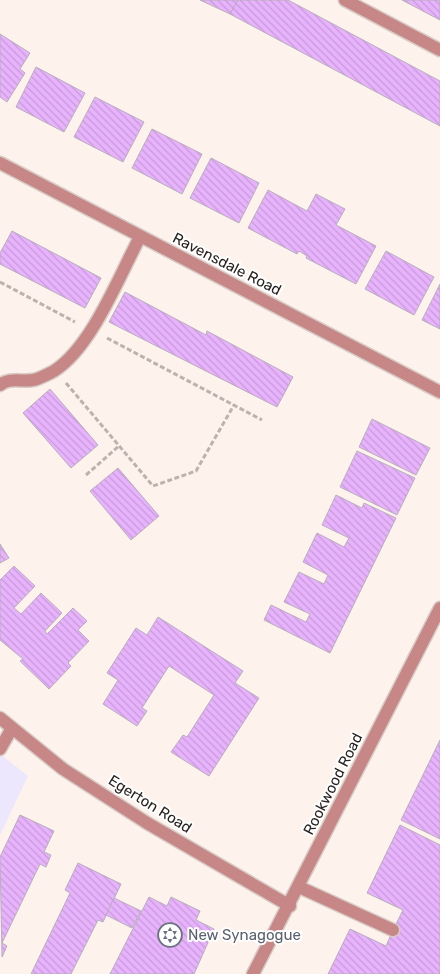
<svg xmlns="http://www.w3.org/2000/svg" width="440" height="974" font-family="Rubik,sans-serif">
<style>
.education{fill:#ece7fd}
.building{fill:url(#building-back-hatch);stroke:#b7afbb}
.lines{fill:none;stroke-linecap:round;stroke-linejoin:round}
.minor-casing{stroke:#d7cdc7;stroke-width:15}
.path{stroke:#bdb3ae;stroke-width:3;stroke-dasharray:5 2.5;stroke-linecap:butt}
.minor{stroke:#c68786;stroke-width:12}
.labels{text-anchor:middle;stroke-width:4;stroke-linejoin:round;paint-order:stroke}
.street-label{font-size:15px;fill:#282220;stroke:#fff}
.worship-label{font-size:15px;fill:#5b616d;stroke:#fff;text-anchor:start}
</style>
<defs>
<pattern id="building-back-hatch" width="6" height="6" patternUnits="userSpaceOnUse" patternTransform="scale(1.25)"><rect width="6" height="6" fill="#e8b3fd"/><path d="M-1 5l2 2M0 0l6 6M5-1l2 2" fill="none" stroke="#c79ad9"/></pattern>
</defs>
<rect width="100%" height="100%" fill="#fef2ec"/>
<polygon class="education" points="0,754 28,776 0,835"/>
<g class="building">
<polygon points="200,0 238,0 230,14"/>
<polygon points="238,0 288,0 440,81 440,126 230,14"/>
<polygon points="402,0 440,0 440,20"/>
<polygon points="0,34 30,53 20,69 25,73 7,102 0,97"/>
<polygon points="36,67 85,93 64,132 16,107"/>
<polygon points="95,97 144,122 123,162 74,137"/>
<polygon points="152,129 202,154 182,194 132,168"/>
<polygon points="211,158 259,183 239,223 190,198"/>
<polygon points="268,190 307,211 316,194 345,209 336,225 376,246 356,284 306,258 307,256 299,251 297,254 248,228"/>
<polygon points="12,231 101,278 85,308 0,264 0,253"/>
<polygon points="386,251 434,277 414,315 365,289"/>
<polygon points="440,284 440,329 422,320"/>
<polygon points="125,292 206,335 207,331 293,377 277,407 109,322"/>
<polygon points="50,389 98,445 71,468 23,413"/>
<polygon points="372,419 430,448 416,475 359,447"/>
<polygon points="357,451 415,478 397,515 340,487"/>
<polygon points="118,468 159,516 131,540 90,491"/>
<polygon points="336,495 362,508 364,503 396,518 330,653 264,620 271,605 306,622 310,614 284,602 299,572 324,584 328,575 303,562 317,533 344,547 349,538 322,525"/>
<polygon points="0,544 9,558 0,563"/>
<polygon points="14,566 35,586 14,608 21,614 41,593 62,613 45,631 47,634 73,608 87,621 78,630 89,641 68,663 71,666 49,689 20,661 23,659 0,640 0,580"/>
<polygon points="158,617 243,671 235,683 259,698 209,776 171,752 183,735 187,737 214,695 169,666 142,708 147,711 137,726 103,704 118,680 107,673 136,628 147,635"/>
<polygon points="440,740 440,839 401,820"/>
<polygon points="20,815 54,831 44,852 51,855 46,867 40,864 2,943 7,946 2,957 0,857"/>
<polygon points="400,825 440,845 440,974 328,974 350,929 386,946 393,930 403,910 367,893"/>
<polygon points="78,863 121,884 103,922 98,920 71,974 31,974 70,893 65,890"/>
<polygon points="149,897 167,906 171,897 200,911 196,920 214,929 194,974 110,974"/>
<polygon points="114,898 141,911 132,928 106,915"/>
</g>
<g class="lines">
<g class="minor-casing">
<g id="minor">
<polyline points="345,0 440,50"/>
<polyline points="0,163 440,392"/>
<path d="M0,385C10,377 21,382 33,380C39,379 48,374 54,371C92,347 119,276 140,237"/>
<polyline points="0,718 63,769 147,823 290,906"/>
<polyline points="0,749 12,728"/>
<polyline points="299,887 393,930"/>
<polyline points="253,974 440,608"/>
</g>
</g>
<g class="path">
<polyline points="0,282 75,322"/>
<polyline points="107,338 262,420"/>
<polyline points="66,383 153,486 196,471 234,405"/>
<polyline points="86,475 119,446"/>
</g>
<use href="#minor" class="minor"/>
</g>
<defs>
<g id="synagogue-ring" transform="scale(1.25)"><circle r="9.5" fill="#fff" stroke="#6b7280" stroke-width="1.5"/><path d="M0-6.5L5.6 3.2H-5.6ZM0 6.5L5.6-3.2H-5.6Z" fill="#6b7280"/></g>
</defs>
<g fill-rule="evenodd">
<use href="#synagogue-ring" x="170" y="935"/>
</g>
<g class="labels">
<g class="street-label">
<text transform="translate(227 264) rotate(27)" y="5">Ravensdale Road</text>
<text transform="translate(333 784) rotate(-63)" y="5">Rookwood Road</text>
<text transform="translate(150 804) rotate(32)" y="5">Egerton Road</text>
</g>
<g class="worship-label">
<text x="188" y="940">New Synagogue</text>
</g>
</g>
</svg>
